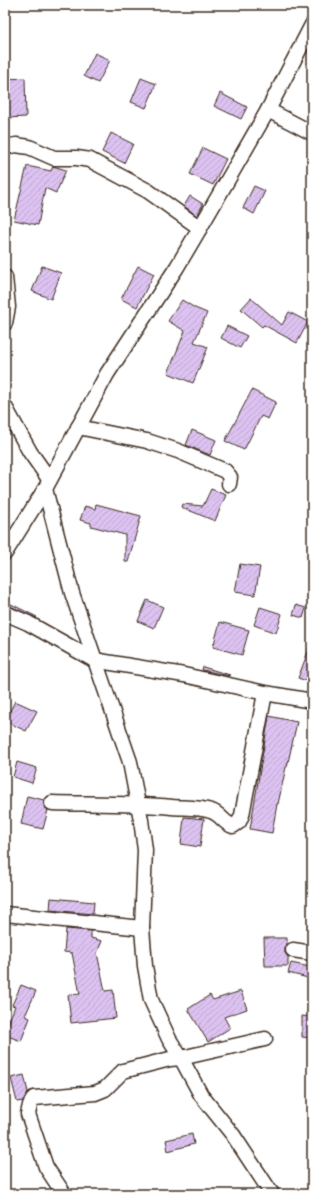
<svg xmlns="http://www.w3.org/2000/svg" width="317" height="1199" font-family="Caveat,sans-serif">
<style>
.building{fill:url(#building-hatch);stroke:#3b2a1e}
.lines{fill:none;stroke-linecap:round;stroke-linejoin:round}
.street-casing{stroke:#3b2a1e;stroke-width:17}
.street{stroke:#fff;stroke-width:14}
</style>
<defs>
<pattern id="building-hatch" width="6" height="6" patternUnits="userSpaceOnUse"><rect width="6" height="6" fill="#dcc2f1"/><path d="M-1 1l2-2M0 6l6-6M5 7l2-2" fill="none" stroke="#bea7ce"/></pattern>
</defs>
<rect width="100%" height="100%" fill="#fff"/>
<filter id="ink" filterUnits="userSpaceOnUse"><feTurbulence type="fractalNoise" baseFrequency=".025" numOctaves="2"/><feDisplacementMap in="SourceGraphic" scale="8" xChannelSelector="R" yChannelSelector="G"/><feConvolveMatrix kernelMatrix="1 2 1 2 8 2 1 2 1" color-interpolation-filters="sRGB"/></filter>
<g filter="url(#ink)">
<g class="building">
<polygon points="95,53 110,60 98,83 84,76"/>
<polygon points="25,78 26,117 5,118 5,79"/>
<polygon points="141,78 156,84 146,108 131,102"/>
<polygon points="220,93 247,107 241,119 214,106"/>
<polygon points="111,133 133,144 124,163 102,152"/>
<polygon points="203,148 226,159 213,185 190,174"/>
<polygon points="27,166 51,171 53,166 66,170 56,193 45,188 38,225 14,220"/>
<polygon points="254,186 265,191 254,214 243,208"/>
<polygon points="190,196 203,204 197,216 184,206"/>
<polygon points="42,266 61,273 51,299 32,291"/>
<polygon points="138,266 154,274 137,307 121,299"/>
<polygon points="251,298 282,325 289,312 308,322 297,343 264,325 262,327 241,309"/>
<polygon points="182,300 195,308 207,313 194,342 208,347 193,383 168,373 185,331 168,321"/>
<polygon points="227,326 247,336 240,348 221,338"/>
<polygon points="252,390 276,402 268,419 261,416 244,450 225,441"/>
<polygon points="192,430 216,440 210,455 186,445"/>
<polygon points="211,489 226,495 215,521 181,507 182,504 203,506"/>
<polygon points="96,504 141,516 128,562 125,562 125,535 91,526 91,523 80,520 85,506 95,509"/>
<polygon points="240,564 260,567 255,595 235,592"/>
<polygon points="147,600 163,607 154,628 138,621"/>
<polygon points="11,604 37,617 36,618 10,606"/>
<polygon points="296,605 306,608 303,618 293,615"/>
<polygon points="260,607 282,614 276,633 254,625"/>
<polygon points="220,622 249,630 242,655 213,647"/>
<polygon points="311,644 312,645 312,683 298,678"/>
<polygon points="203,667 230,675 230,676 202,670"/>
<polygon points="15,701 37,711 26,731 5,721"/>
<polygon points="269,716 297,722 287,767 286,767 278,804 277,804 272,833 250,829"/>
<polygon points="17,762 37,768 32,783 13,777"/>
<polygon points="27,796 44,800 44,807 48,810 43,829 21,824"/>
<polygon points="184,817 204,819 200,847 181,844"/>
<polygon points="51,898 94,902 93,914 50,910"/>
<polygon points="66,929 91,931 91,938 102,941 97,953 105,991 113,990 116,1018 71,1023 68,995 80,994 72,953 64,952"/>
<polygon points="264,938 287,938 287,944 285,949 285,953 288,957 288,966 265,966"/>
<polygon points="291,963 310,967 308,978 288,973"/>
<polygon points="21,985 36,991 25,1016 30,1018 21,1041 5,1035 5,1031 15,1006 12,1005"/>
<polygon points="241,991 247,1009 224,1017 230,1028 208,1042 188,1009 210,995 213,1000"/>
<polygon points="302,1016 312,1017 312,1038 302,1037"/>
<polygon points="24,1075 28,1092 23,1101 17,1102 11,1078"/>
<polygon points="192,1134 194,1144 168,1151 166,1140"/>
</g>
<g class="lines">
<g class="street-casing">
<g id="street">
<polyline points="268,110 312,133"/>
<polyline points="5,147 16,145 29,147 54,158 77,158 90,160 148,191 200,228"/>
<polyline points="5,277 8,307 5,323"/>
<polyline points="5,407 30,452 49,479"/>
<polyline points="78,427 147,441 178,451 225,471 230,477 229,484"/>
<polyline points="45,489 72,593 130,762 141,820 145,850 142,928 145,966 151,1000 169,1039 181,1058 201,1095 233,1135 272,1194"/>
<polyline points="5,553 45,489 107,374 177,267 200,228 268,110 312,25"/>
<polyline points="5,613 28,623 94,660 184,675 265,693 312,701"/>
<path d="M52,803C92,804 132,803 172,807C184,808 199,807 211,811C221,814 223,823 233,826L239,822L242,815L265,693"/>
<polyline points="5,914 142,928"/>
<polyline points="293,950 312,953"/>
<polyline points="64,1194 46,1167 28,1114 30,1105 34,1098 95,1093 105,1089 123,1071 170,1059 181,1058 265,1039"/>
</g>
</g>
<use href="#street" class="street"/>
</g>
</g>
<rect width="317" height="1199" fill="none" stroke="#fff" stroke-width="20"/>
<rect x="10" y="10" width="297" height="1179" fill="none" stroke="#3b2a1e" stroke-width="1.5" filter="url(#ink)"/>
</svg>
